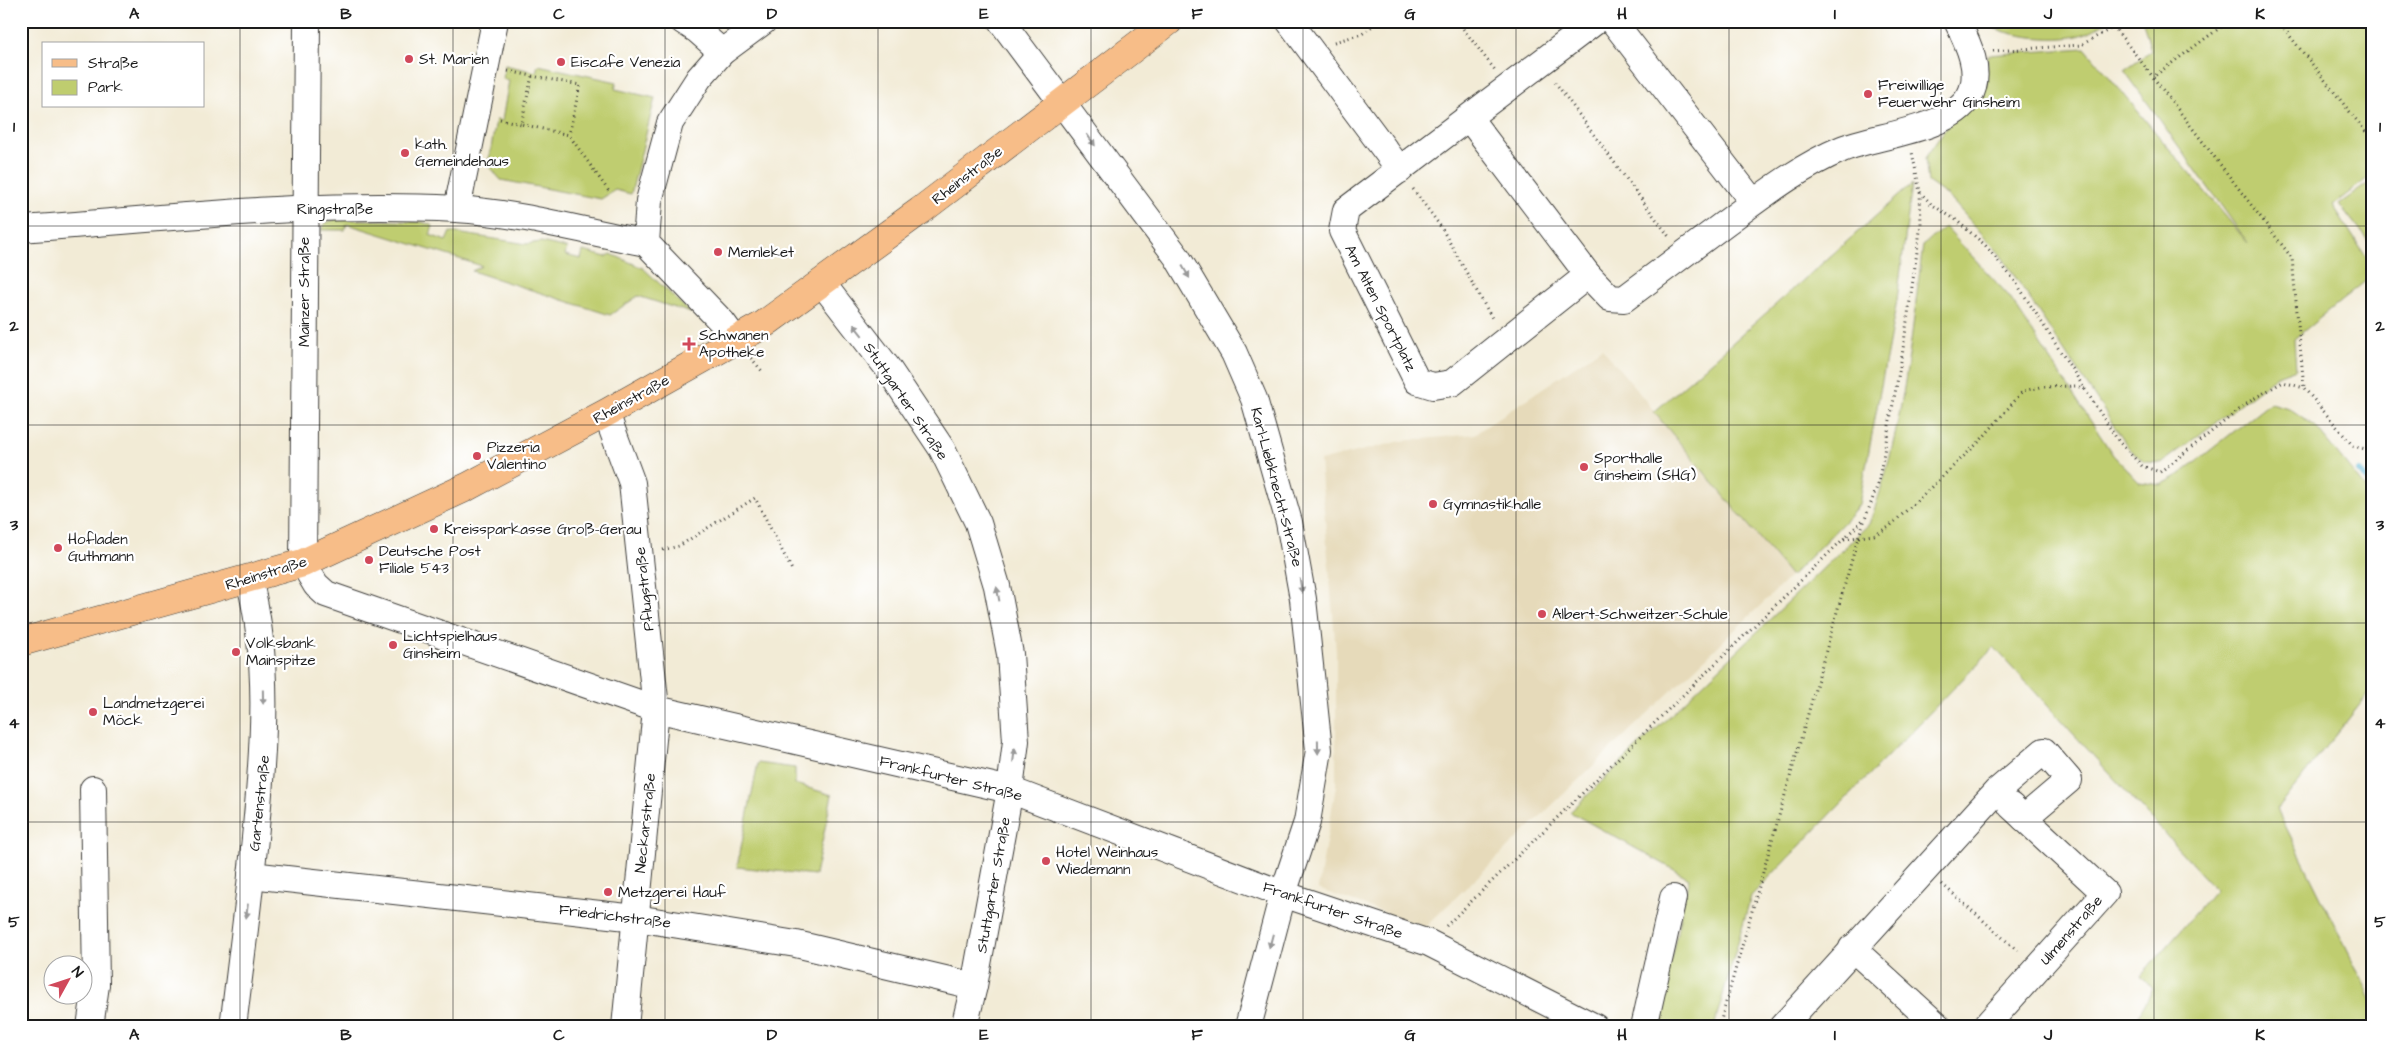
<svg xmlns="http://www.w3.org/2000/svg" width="2394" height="1048" font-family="'Architects Daughter',sans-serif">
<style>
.built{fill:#e6daba}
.green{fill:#bfcd6f;stroke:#6e7446}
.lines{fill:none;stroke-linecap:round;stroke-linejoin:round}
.stream{stroke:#53b2d1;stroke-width:6}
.minor-casing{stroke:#3c3b38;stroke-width:28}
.major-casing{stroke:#3c3b38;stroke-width:29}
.path{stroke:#3c3b38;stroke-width:3;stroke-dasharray:1 4;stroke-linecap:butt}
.minor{stroke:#fff;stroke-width:26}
.major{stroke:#f7bd88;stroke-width:28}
.oneway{fill:#999}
.grid{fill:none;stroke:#1c1c1c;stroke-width:1;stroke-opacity:0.55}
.poi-dot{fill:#d1495b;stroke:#fff;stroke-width:2}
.labels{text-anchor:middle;stroke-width:4.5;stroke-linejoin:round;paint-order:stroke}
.poi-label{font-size:15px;fill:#1c1c1c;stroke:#fff;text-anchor:start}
.street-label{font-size:15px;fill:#1c1c1c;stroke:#fff}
.neatline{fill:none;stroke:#1c1c1c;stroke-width:2}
.grid-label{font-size:16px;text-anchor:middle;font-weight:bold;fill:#1c1c1c}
</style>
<rect width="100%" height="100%" fill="#fff"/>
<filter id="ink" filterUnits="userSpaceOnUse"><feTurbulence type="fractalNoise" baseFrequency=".02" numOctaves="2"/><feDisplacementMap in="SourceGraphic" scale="10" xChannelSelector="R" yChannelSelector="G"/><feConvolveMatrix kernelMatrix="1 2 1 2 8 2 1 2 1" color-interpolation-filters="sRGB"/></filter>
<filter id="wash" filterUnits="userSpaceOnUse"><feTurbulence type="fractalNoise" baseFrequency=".0096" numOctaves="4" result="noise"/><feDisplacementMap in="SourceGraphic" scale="20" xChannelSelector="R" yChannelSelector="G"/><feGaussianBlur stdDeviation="1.12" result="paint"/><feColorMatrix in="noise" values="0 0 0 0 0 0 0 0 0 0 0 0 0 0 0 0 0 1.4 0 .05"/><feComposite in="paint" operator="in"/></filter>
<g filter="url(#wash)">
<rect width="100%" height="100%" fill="#f2ebd6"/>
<polygon class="built" points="1602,348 1791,576 1425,927 1318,889 1336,786 1336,651 1320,461 1401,441 1475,434"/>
<g class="green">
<path d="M1979,21H2109C2100,26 2091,32 2081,35C2055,43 2002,36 1979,21Z"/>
<polygon points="2143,21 2368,21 2373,27 2373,174 2333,205 2373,268 2373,275 2294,339 2296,369 2277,376 2162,463 2144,462 2128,447 2000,254 1948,196 1928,182 1925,158 1944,131 1986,79 1988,55 2085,48 2248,243 2124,70 2151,51"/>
<polygon points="505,65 536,72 538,65 617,82 615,89 655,98 631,194 615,190 601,199 501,180 488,165 496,120 502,121 509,80 503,79"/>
<polygon points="2373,180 2373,247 2339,204"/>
<polygon points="1912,184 1897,300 1859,504 1852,514 1791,576 1654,412"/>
<polygon points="336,219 422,222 433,226 430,235 446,241 450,232 527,244 541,242 567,248 565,255 581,259 583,251 606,257 611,254 643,268 691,313 638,296 610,315 472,271 482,266 347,224 345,230 321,230 326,223"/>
<path d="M1945,227L2008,295L2113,455L2139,482L2161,485L2179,475L2270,403L2289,408L2315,426L2373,498V688L2277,809L2373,1002V1027H2132L2153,989L2141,975L2216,890L1994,647L1751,896L1714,1027H1656L1689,878L1570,812L1869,524C1903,435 1911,338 1923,245Z"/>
<polygon points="758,763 795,768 795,784 832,795 815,875 737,867"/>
</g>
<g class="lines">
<polyline class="stream" points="2359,471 2373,486"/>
</g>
</g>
<g filter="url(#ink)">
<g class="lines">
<g class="minor-casing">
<g id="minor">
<polyline points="307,21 303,563 316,585 326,594 656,709 1010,790 1283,894 1429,943 1595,1027"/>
<polyline points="683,21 697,30 722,52"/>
<polyline points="1001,21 1177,257 1234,353 1254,399 1289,522 1303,599 1319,750 1307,822 1283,894 1248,1027"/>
<polyline points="1289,21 1400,170"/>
<path d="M1596,21L1346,210L1342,231L1417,381L1433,386L1452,383L1588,275L1610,298L1624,299C1657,274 1691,249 1724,224C1761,197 1799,167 1842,149C1876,135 1949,130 1969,97C1983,73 1968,43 1957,21"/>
<polyline points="1613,21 1753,202"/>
<polyline points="1469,118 1588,275"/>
<polyline points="457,209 495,21"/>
<path d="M21,229C165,219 311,201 456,209C519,213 583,231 646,243"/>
<polyline points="822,283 887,367 942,449 978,523 997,586 1010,654 1016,741 1010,790 974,986 964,1027"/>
<polyline points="736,341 723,323 646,243 649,201 670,123 699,78 722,52 764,21"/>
<polyline points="606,413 632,483 656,709 625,1027"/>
<polyline points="251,875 636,918 796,944 974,986"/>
<polyline points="1852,948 1939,1027"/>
<polyline points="90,1027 96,985 93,789"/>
<path d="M233,1027C241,960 250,894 256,827C264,745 270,660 249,579"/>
<polyline points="1644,1027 1673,898"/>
<polyline points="1782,1027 1996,792 2044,751 2069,780 2024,818"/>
<polyline points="1985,1027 2105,893 2011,806"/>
</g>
</g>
<g class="major-casing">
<polyline id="major" points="21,642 303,563 467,487 606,413 763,325 920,211 1169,21"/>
</g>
<g class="path">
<polyline points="1457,21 1495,70"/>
<polyline points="2229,21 2153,77 2292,258 2304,388"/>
<polyline points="2278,21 2373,141"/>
<polyline points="1334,42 1362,34 1379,21"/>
<polyline points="1993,51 2081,45 2114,27 2153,77"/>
<polyline points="508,71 532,76 521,124 569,135 610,193"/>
<polyline points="532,76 580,85 569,135"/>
<polyline points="1555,82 1670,238"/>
<polyline points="500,119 521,124"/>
<polyline points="1413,189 1441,227 1493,320"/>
<polyline points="1920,192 1931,204 1956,220 1985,245 2015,281 2119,442 2142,466 2160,472 2253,399 2283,382 2304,388 2353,446 2373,451"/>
<polyline points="751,358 762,371"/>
<polyline points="1844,539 1874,535 1889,527 1980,441 2023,391 2041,387 2077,386 2087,390"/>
<polyline points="663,550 679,546 755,498 792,570"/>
<polyline points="1942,884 2020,953"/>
<polyline points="1446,926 1864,519"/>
<polyline points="1719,1027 1858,538 1878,484 1902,356 1921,224 1920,192 1912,152"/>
</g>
<use href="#minor" class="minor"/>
<use href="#major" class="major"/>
</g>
<defs><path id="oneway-solid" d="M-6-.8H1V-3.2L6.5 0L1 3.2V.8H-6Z" transform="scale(1.25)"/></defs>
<g class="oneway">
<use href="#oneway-solid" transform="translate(1091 140) rotate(54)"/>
<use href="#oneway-solid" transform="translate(1186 272) rotate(60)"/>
<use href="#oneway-solid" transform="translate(858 330) rotate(-128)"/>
<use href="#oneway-solid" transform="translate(1301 586) rotate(81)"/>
<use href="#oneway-solid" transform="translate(998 594) rotate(-101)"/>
<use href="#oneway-solid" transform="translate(263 697) rotate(89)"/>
<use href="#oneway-solid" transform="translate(1318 747) rotate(89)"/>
<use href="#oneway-solid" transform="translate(1014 755) rotate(-83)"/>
<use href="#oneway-solid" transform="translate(247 911) rotate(97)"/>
<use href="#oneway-solid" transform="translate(1271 941) rotate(105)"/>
</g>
</g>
<path class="grid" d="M240,21V1027M453,21V1027M665,21V1027M878,21V1027M1091,21V1027M1303,21V1027M1516,21V1027M1729,21V1027M1941,21V1027M2154,21V1027M21,226H2373M21,425H2373M21,623H2373M21,822H2373"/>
<g class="poi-dot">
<circle cx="409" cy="59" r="5"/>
<circle cx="561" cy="62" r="5"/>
<circle cx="1868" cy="94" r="5"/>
<circle cx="405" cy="153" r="5"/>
<circle cx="718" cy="252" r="5"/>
<path d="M686.5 336.5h5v5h5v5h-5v5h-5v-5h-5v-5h5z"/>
<circle cx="477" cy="456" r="5"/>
<circle cx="1584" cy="467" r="5"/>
<circle cx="1433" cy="504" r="5"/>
<circle cx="434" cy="529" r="5"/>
<circle cx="58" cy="548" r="5"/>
<circle cx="369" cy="560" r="5"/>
<circle cx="1542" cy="614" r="5"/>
<circle cx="393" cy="645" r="5"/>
<circle cx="236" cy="652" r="5"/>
<circle cx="93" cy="712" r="5"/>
<circle cx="1046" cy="861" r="5"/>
<circle cx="608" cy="892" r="5"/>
</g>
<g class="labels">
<g class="poi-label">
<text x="419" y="64">St. Marien</text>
<text x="571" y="67">Eiscafe Venezia</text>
<text x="1878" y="90">Freiwillige<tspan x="1878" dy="17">Feuerwehr Ginsheim</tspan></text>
<text x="415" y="149">kath.<tspan x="415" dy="17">Gemeindehaus</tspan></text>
<text x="728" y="257">Memleket</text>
<text x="699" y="340">Schwanen<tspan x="699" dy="17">Apotheke</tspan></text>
<text x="487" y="452">Pizzeria<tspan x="487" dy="17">Valentino</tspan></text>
<text x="1594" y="463">Sporthalle<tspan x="1594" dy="17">Ginsheim (SHG)</tspan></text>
<text x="1443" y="509">Gymnastikhalle</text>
<text x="444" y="534">Kreissparkasse Groß-Gerau</text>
<text x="68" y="544">Hofladen<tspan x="68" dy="17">Guthmann</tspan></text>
<text x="379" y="556">Deutsche Post<tspan x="379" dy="17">Filiale 543</tspan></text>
<text x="1552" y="619">Albert-Schweitzer-Schule</text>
<text x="403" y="641">Lichtspielhaus<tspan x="403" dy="17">Ginsheim</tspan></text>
<text x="246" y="648">Volksbank<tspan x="246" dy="17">Mainspitze</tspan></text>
<text x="103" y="708">Landmetzgerei<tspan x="103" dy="17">Möck</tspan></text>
<text x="1056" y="857">Hotel Weinhaus<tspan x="1056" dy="17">Wiedemann</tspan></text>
<text x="618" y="897">Metzgerei Hauf</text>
</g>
<g class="street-label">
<text transform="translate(967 175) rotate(-38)" y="5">Rheinstraße</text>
<text x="335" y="214">Ringstraße</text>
<text transform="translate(304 292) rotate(-90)" y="5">Mainzer Straße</text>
<text transform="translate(1381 308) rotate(63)" y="5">Am Alten Sportplatz</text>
<text transform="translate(631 399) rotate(-29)" y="5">Rheinstraße</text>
<text transform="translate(906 401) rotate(56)" y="5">Stuttgarter Straße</text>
<text transform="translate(1277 487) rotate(75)" y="5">Karl-Liebknecht-Straße</text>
<text transform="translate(266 573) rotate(-17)" y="5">Rheinstraße</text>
<text transform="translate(644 589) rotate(-96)" y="5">Pflugstraße</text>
<text transform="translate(951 778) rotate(14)" y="5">Frankfurter Straße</text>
<text transform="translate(259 803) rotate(-84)" y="5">Gartenstraße</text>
<text transform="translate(645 823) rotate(-84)" y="5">Neckarstraße</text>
<text transform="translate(993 885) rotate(-80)" y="5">Stuttgarter Straße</text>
<text transform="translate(1333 910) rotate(19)" y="5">Frankfurter Straße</text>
<text transform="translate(615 916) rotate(7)" y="5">Friedrichstraße</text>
<text transform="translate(2071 930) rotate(-49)" y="5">Ulmenstraße</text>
</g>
</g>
<rect width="2394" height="1048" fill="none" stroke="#fff" stroke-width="55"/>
<rect x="42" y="42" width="162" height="65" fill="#ffffff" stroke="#a4a4a4"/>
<rect x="52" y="59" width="25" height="8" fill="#f7bd88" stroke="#a4a4a4"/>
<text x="88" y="68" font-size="15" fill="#1c1c1c">Straße</text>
<rect x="52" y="80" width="25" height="15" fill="#bfcd6f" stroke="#a4a4a4"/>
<text x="88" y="92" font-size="15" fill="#1c1c1c">Park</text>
<g transform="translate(68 980) rotate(50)"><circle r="24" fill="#ffffff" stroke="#a4a4a4"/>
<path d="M0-4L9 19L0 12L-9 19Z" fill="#d1495b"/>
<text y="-8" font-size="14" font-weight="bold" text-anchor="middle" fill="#1c1c1c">N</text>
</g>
<rect x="28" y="28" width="2338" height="992" class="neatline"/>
<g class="grid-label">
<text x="134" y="19">A</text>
<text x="346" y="19">B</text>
<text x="559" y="19">C</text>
<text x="772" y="19">D</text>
<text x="984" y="19">E</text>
<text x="1197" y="19">F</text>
<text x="1410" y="19">G</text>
<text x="1622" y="19">H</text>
<text x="1835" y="19">I</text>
<text x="2048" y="19">J</text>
<text x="2260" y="19">K</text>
<text x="14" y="132">1</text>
<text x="2380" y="132">1</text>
<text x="14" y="331">2</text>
<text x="2380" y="331">2</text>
<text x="14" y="530">3</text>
<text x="2380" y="530">3</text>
<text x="14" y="728">4</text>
<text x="2380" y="728">4</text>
<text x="14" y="927">5</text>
<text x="2380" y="927">5</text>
<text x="134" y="1040">A</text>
<text x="346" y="1040">B</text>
<text x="559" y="1040">C</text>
<text x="772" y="1040">D</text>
<text x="984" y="1040">E</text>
<text x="1197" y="1040">F</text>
<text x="1410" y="1040">G</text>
<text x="1622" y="1040">H</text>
<text x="1835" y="1040">I</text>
<text x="2048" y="1040">J</text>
<text x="2260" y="1040">K</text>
</g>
</svg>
